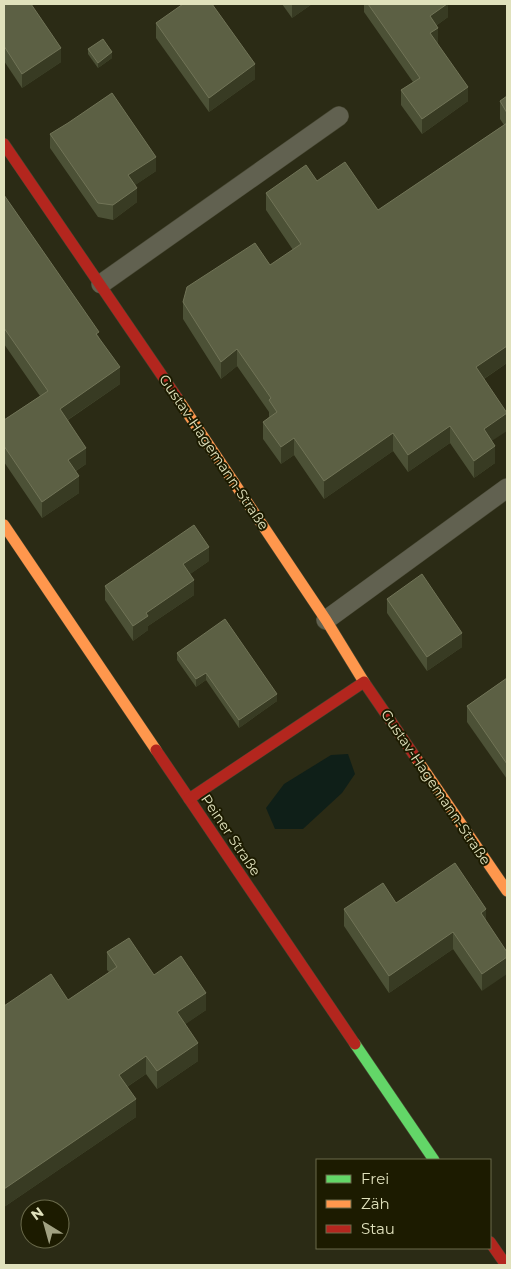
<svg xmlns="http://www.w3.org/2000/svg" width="511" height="1269" font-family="Montserrat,sans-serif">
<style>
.water{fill:#0f1f18}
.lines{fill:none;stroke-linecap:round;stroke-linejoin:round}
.street-casing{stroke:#464631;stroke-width:20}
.fast-casing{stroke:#464631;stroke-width:12}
.slow-casing{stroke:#464631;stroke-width:12}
.jam-casing{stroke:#464631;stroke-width:12}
.street{stroke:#616150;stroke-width:19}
.fast{stroke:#63d668;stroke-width:11}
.slow{stroke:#ff974d;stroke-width:11}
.jam{stroke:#b3261e;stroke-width:11}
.wall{fill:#4c5136}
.shaded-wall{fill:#383b23}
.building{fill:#5c6044;stroke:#717457}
.labels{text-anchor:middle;stroke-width:4;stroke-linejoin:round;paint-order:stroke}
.street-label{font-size:14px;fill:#e0e1bc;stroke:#1c1b00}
</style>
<rect width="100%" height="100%" fill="#2b2b15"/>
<polygon class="water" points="348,754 355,774 342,793 303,829 275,829 266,808 284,784 331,755"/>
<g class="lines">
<g class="street-casing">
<g id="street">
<polyline points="101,284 339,116"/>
<polyline points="326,620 507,488"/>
</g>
</g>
<g class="fast-casing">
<polyline id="fast" points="355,1044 434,1160"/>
</g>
<g class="slow-casing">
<g id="slow">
<polyline points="178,399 326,620 364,682"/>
<polyline points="4,525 156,750"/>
<polyline points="416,758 507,891"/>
</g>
</g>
<g class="jam-casing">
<g id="jam">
<polyline points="4,144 178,399"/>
<polyline points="156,750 355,1044"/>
<polyline points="189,799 364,682 416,758"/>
<polyline points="490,1242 506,1265"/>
</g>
</g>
<use href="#street" class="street"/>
<use href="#fast" class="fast"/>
<use href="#slow" class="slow"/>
<use href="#jam" class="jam"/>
</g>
<g class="wall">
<polygon points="4,4 61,62 22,88 4,61"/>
<polygon points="282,4 312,4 292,18"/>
<polygon points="364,4 448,4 448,17 437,25 438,42 437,43 468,101 422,134 401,105 401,90 413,82 364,12"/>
<polygon points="156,23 255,79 209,112 156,38"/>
<polygon points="88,49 112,58 98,68 88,54"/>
<polygon points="507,96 507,363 484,379 492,441 495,463 474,478 450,443 408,472 393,451 324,499 294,455 281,464 263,439 263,422 269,417 269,412 237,366 221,379 183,319 183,302 270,265 293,250 266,210 266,193 317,181 378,210 504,125 500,119 500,101"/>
<polygon points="50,134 156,171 135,185 137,202 113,220 98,217 50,148"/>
<polygon points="4,195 99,337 120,384 68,420 86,464 76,471 79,493 42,518 4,462 4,420 40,396 4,344"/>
<polygon points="209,561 190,574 194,595 148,626 148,630 133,641 105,600 105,586"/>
<polygon points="387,599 462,647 427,671 387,613"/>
<polygon points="177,653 277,701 239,728 206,680 196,687 177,660"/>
<polygon points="507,678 507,779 467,722 467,706"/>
<polygon points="396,903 486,909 482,991 453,949 389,993 344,926 344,909"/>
<polygon points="107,952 154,975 206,1010 185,1024 198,1061 157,1089 146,1074 127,1087 136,1117 4,1207 4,1006 68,1000 109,972 107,970"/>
</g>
<g class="shaded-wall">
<polygon points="292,4 312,4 292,18"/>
<polygon points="447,4 448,4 448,17 430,30 430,16"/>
<polygon points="438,28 438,42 430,48 430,33"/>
<polygon points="61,48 61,62 22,88 22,74"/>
<polygon points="112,52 112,58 98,68 98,63"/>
<polygon points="255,64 255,79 209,112 209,98"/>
<polygon points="468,87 468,101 422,134 422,119"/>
<polygon points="156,157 156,171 128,190 128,175"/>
<polygon points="137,188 137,202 113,220 113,205"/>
<polygon points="507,346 507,363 476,384 476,367"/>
<polygon points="237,349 237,366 221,379 221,362"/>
<polygon points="120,367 120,384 60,425 60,409"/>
<polygon points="507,413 507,431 484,446 484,429"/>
<polygon points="450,426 450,443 408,472 408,455"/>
<polygon points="393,433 393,451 324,499 324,481"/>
<polygon points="294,438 294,455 281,464 281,447"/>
<polygon points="495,446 495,463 474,478 474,461"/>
<polygon points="86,448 86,464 68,476 68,460"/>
<polygon points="79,476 79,493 42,518 42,502"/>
<polygon points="209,547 209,561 183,579 183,564"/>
<polygon points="194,580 194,595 148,626 148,630 133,641 133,626 146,613"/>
<polygon points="462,633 462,647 427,671 427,657"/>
<polygon points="206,673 206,680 196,687 196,679"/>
<polygon points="277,694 277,701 239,728 239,720"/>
<polygon points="486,909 486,926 481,913"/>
<polygon points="453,932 453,949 389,993 389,976"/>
<polygon points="507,957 507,974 482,991 482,974"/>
<polygon points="206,993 206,1010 177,1030 177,1012"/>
<polygon points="198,1043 198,1061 157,1089 157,1071"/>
<polygon points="146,1056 146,1074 119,1092 119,1075"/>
<polygon points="136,1099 136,1117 4,1207 4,1189"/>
</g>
<g class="building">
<polygon points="4,4 31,4 61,48 22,74 4,46"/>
<polygon points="183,4 212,4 255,64 209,98 156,23"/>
<polygon points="368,4 447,4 430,16 438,28 430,33 468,87 422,119 401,90 420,78"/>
<polygon points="103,39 112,52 98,63 88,49"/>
<polygon points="112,93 156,157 128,175 137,188 113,205 98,203 50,134 68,123"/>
<polygon points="507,96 507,113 500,101"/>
<polygon points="507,123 507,346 476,367 507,413 484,429 495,446 474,461 450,426 408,455 393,433 324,481 294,438 281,447 263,422 277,412 269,400 271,398 237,349 221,362 183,302 187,287 255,243 270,265 301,244 266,193 306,165 317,181 345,162 378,210"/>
<polygon points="4,195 99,332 96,334 120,367 60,409 86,448 68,460 79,476 42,502 4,446 4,420 48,391 4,328"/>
<polygon points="194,525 209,547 183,564 194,580 146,613 148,616 133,626 105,586"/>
<polygon points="422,574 462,633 427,657 387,599"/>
<polygon points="225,619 277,694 239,720 206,673 196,679 177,653"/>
<polygon points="507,678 507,764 467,706"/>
<polygon points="455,863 486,909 481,913 507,952 507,957 482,974 453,932 389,976 344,909 383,883 396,903"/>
<polygon points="129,938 154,975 181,956 206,993 177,1012 198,1043 157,1071 146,1056 119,1075 136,1099 4,1189 4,1006 51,974 68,1000 117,967 107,952"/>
</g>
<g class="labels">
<g class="street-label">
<text transform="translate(214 452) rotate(56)" y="5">Gustav-Hagemann-Straße</text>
<text transform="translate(436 787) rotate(56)" y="5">Gustav-Hagemann-Straße</text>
<text transform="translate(231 835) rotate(56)" y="5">Peiner Straße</text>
</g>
</g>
<rect width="511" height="1269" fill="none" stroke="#e0e1bc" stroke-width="10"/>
<rect x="316" y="1159" width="175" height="90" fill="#1c1b00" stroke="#6a6a4b"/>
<rect x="326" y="1175" width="25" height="8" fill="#63d668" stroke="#6a6a4b"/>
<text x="361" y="1184" font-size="15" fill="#e0e1bc">Frei</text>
<rect x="326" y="1200" width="25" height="8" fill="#ff974d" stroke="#6a6a4b"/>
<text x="361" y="1209" font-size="15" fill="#e0e1bc">Zäh</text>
<rect x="326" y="1225" width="25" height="8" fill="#b3261e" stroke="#6a6a4b"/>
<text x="361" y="1234" font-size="15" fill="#e0e1bc">Stau</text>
<g transform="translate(45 1224) rotate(323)"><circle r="24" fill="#1c1b00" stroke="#6a6a4b"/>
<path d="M0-4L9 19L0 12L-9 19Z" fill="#a1a182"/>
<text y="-8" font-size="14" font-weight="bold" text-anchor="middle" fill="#e0e1bc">N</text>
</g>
</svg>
